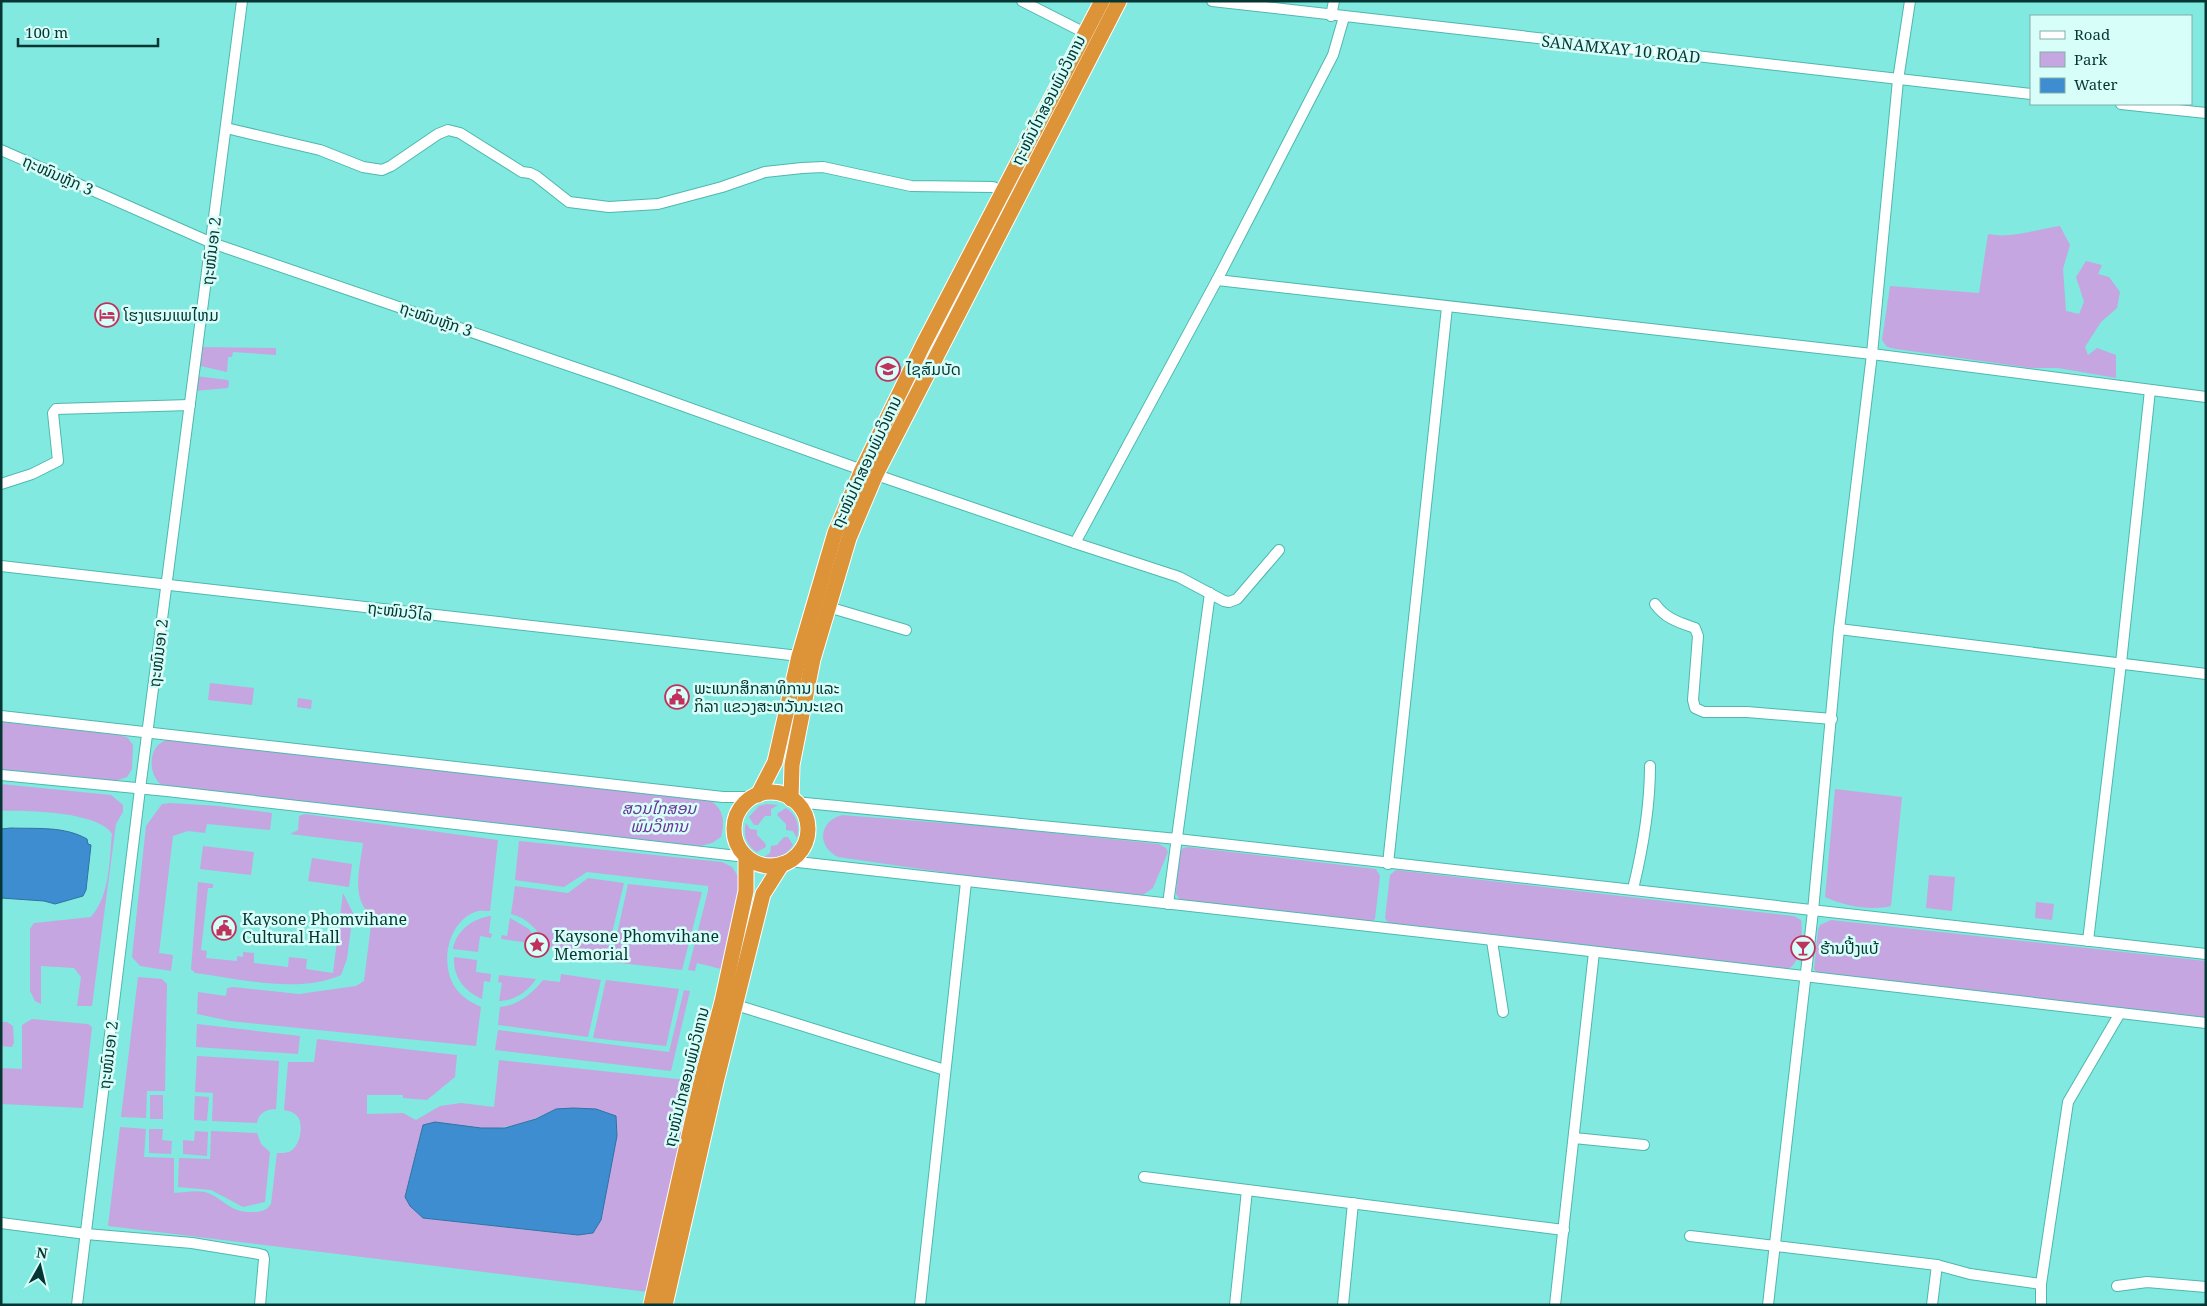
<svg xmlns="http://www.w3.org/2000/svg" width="2207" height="1306" font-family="'Noto Serif','Noto Sans Lao',serif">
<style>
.green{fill:#c5a6e1;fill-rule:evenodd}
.water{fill:#3f8dd1;stroke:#2e73a2}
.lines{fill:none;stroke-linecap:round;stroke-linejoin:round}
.minor-casing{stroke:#4eb8b0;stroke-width:12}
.highway-casing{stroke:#fff;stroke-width:17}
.minor{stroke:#fff;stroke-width:10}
.highway{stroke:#dd9439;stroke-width:15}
.labels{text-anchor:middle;stroke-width:5;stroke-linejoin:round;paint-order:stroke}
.street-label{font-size:16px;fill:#053633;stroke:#d8fef9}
.poi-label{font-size:16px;fill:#053633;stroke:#d8fef9;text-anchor:start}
.park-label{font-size:16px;font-style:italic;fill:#6c3396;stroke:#d8fef9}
</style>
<rect width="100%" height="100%" fill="#81e9df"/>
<g class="green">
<path d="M2060,226L2070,245L2063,269L2066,311L2079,314L2084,302L2076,277L2086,261L2102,265L2098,274L2109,277L2120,292L2117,308L2101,322L2085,347L2088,355L2097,348L2116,355V378L2058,368H2031L1896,349L1887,347L1882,340L1890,286L1979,293L1988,234C2011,239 2037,229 2060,226Z"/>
<polygon points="199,347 276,348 276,355 233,352 232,357 228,357 227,372 196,365"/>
<polygon points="196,376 228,380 229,383 228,388 194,391"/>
<polygon points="210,683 254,688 252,705 208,700"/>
<polygon points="298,698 312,700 311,709 297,707"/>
<polygon points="1,722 120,735 128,738 133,745 132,769 127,777 112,782 1,770"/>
<path d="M168,740L707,799C724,807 725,821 721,837L712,843L700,846L163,786C147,776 147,744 168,740Z"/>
<path d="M1,784L111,795L123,805V812L116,824L92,1006H77L81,977L74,968L41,966V1004L35,1001L30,991V929L34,923L91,917C110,895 109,862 112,834C100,812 26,810 1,811Z"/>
<path d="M1835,789L1902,797L1891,906C1871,911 1844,906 1825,897Z"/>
<polygon points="170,803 219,806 272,813 270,830 207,824 205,833 188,831 173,836 159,953 173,955 171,971 140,966 132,957 146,826 162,804"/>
<polygon points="767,804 778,805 771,809 771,816 765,816 758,825 754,825 749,817 759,806"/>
<path d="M786,808C797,815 800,826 797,838L793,831L786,830V824L777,815L778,813Z"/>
<path d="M305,814L498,840L490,911C486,911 479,910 475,912C449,922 441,959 452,982C458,995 469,1001 481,1007L476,1046L230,1021L197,1014L198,992L226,996L227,988L233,987L299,994L356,986L364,981L372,917C350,897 360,869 363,843L290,834L298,830L299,816Z"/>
<path d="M842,815L995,827L1159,844L1166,848L1168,852L1153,888L1143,895L990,879L838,857C816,846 819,821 842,815Z"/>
<path d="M746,823L750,829L757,830V835L765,843L766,847L757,852C746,845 743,835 746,823Z"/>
<path d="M784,837H788L793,845C786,856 776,859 764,857L770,853L771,846L777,845Z"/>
<polygon points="519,841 722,862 732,867 741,881 721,969 697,963 695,971 688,970 708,891 708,886 587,872 564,887 515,880"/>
<polygon points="203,846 254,852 251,875 200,869"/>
<polygon points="1188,847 1376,869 1380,876 1375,919 1370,923 1180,900 1176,894 1179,853 1183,848"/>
<polygon points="312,858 352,864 349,887 308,881"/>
<path d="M1396,870L1794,916L1801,920C1803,931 1801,955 1794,964C1791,968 1787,969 1784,971L1389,924L1385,918L1390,875Z"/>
<polygon points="1929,875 1955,877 1952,911 1926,908"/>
<path d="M588,878L624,883L605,962L563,957L564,949L546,946C539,931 528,918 511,914L515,886L568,893Z"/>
<path d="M198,882L213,884V888H208L201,950L207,951L206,958L237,961V956L243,957V952L254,953V963L288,967L289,957L307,959L306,969L333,973L343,893L353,913L347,959L341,975C298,994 241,979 195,973L191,969Z"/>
<polygon points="628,884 702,892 682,970 611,962"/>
<polygon points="2036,902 2054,904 2052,920 2035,918"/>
<path d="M491,916L489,933L492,934L491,938L480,936L478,952L453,949C456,931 473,918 491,916Z"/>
<polygon points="510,918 529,929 538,944 501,939 502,935 507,936"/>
<polygon points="1831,920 2206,961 2206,1018 1817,973 1814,969 1818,930 1820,925"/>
<path d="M454,957L477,960L476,972L491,974L490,982L484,981L482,999C464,991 453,977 454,957Z"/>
<path d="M561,974L601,980L588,1037L498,1025L500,1007C517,1006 533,993 543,980L560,982Z"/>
<path d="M499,975L536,979C528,991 515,1001 499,1001L502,983L498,982Z"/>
<polygon points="138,977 162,979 167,984 165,1091 147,1091 146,1118 121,1117"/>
<polygon points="606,980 679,989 666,1046 593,1038"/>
<polygon points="684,990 690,991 671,1071 495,1050 498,1030 669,1052"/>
<polygon points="32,1019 88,1024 92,1027 83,1108 1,1104 1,1068 22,1069 22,1025"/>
<polygon points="1,1022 7,1022 13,1026 14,1043 12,1047 1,1046"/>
<polygon points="197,1024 300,1036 298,1054 196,1047"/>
<path d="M317,1039L457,1055L455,1077L427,1100L403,1098V1095H367V1114L403,1113L416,1120L440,1106L461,1103L494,1107L499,1060L696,1081L648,1292L108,1226L120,1127L146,1129L144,1157L174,1158V1193C184,1192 195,1190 205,1192C226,1199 228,1213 254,1212C261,1212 267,1210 271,1204L277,1153C281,1153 286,1153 289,1152C300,1147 304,1126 298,1117C294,1112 289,1111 284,1110L288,1062H314ZM556,1109L593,1233L578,1235L423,1218L410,1206L405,1197L423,1125C443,1120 461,1127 481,1128C508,1130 532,1121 556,1109Z"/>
<path d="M197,1056L279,1061L276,1109C267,1109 258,1113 257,1123L212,1121L213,1093L195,1092Z"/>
<rect x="150" y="1095" width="13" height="24"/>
<polygon points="195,1096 209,1097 207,1121 194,1120"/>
<polygon points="149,1129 163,1129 162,1140 172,1141 171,1154 149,1153"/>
<polygon points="195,1131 208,1132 207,1156 183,1154 183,1140 194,1141"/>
<polygon points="211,1131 257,1133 261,1144 270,1152 265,1202 243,1207 211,1190 178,1187 179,1158 210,1159"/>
</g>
<g class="water">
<path d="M11,828C38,829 64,826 87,839L88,844L91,845L86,890L83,896L55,904L44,901L1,898V829Z"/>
<polygon points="573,1108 596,1109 616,1116 617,1136 601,1220 593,1233 578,1235 423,1218 410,1206 405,1197 423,1125 435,1122 481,1128 505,1128 536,1119 556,1109"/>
</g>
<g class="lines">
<g class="minor-casing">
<g id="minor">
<polyline points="1022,1 1085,33"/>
<polyline points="1212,1 2031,94"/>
<polyline points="1331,16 1334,1"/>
<polyline points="2121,104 2206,113"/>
<polyline points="226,128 320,150 363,167 382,170 391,166 438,134 448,130 460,133 522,172 530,173 536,176 569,202 609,207 658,204 722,187 765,172 802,168 823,167 911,186 993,187 1004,192"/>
<polyline points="1,150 212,243 614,381 862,470 1075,543 1179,577 1224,601 1229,602 1237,599 1279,550"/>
<polyline points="1217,280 1872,354 2206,397"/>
<polyline points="1,484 32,474 58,461 53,413 56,409 190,405"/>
<polyline points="1075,543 1217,280 1333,55 1344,17"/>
<polyline points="1,566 799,656"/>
<path d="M1655,604C1666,619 1678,622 1695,628L1698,636L1693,700L1695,708L1704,712H1747L1832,719"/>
<polyline points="828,607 906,630"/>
<polyline points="1839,629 2206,674"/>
<polyline points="1,716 723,797 753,797"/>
<polyline points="1,775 167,791 746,857"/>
<polyline points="795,802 1177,839 2206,954"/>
<polyline points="789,861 1564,948 2206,1023"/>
<polyline points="1388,864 1447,307"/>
<path d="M1633,889C1643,848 1650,809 1650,766"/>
<polyline points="1168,904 1210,593"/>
<polyline points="1492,941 1503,1012"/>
<polyline points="2088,941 2121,663 2150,390"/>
<polyline points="736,1005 945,1070"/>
<polyline points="1574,1138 1644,1145"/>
<polyline points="1144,1177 1564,1230"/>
<polyline points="1,1223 86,1234 192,1243 259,1254 263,1255 264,1259 260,1305"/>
<polyline points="1690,1236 1937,1265 1932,1305"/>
<polyline points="1937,1265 1970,1274 2041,1284 2041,1305"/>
<polyline points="2041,1284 2068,1102 2120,1013"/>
<polyline points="2117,1286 2147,1282 2206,1287"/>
<polyline points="77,1305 140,789 242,1"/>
<polyline points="920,1305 966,882"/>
<polyline points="1235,1305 1247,1190"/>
<polyline points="1343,1305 1353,1203"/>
<polyline points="1555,1305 1594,952"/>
<polyline points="1768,1305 1813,911 1839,629 1872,354 1898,80 1910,1"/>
</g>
</g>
<g class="highway-casing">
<g id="highway">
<circle cx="771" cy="829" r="37"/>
<polyline points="758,795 775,762 799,656 835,533 862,470 923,345 1102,1"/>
<polyline points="791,799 792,765 813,659 849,538 876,474 1119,1"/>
<polyline points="651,1305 702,1078 722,1002 746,891 746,857"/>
<polyline points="665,1305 716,1082 763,894 782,864"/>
</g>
</g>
<use href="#minor" class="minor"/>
<use href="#highway" class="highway"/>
</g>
<defs>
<g id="hotel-ring" transform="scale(1.25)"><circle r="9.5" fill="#d8fef9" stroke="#c0325c" stroke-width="1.5"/><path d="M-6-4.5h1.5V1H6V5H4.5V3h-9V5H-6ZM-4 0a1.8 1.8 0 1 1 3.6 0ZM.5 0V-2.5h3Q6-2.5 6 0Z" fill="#c0325c"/></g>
<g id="school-ring" transform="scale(1.25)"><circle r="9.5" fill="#d8fef9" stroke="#c0325c" stroke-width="1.5"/><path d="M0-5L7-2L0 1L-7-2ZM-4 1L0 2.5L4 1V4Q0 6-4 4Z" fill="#c0325c"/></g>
<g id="civic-ring" transform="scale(1.25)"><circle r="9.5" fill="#d8fef9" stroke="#c0325c" stroke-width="1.5"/><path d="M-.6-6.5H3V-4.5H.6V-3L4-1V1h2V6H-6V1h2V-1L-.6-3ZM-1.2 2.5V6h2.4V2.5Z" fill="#c0325c"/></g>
<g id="sight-ring" transform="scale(1.25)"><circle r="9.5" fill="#d8fef9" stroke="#c0325c" stroke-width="1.5"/><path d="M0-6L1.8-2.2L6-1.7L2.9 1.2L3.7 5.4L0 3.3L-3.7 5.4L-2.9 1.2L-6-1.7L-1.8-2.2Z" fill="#c0325c"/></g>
<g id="bar-ring" transform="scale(1.25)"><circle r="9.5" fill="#d8fef9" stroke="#c0325c" stroke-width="1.5"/><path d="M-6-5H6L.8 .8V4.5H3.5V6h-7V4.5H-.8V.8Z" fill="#c0325c"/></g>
</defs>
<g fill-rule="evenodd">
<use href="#hotel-ring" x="107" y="315"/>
<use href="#school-ring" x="888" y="369"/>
<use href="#civic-ring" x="677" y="697"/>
<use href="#civic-ring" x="224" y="928"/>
<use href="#sight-ring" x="537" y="945"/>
<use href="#bar-ring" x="1803" y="948"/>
</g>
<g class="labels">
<g class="street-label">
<text transform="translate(1621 49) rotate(6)" y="6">SANAMXAY 10 ROAD</text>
<text transform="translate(1048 100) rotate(-63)" y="6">ຖະໜົນໄກສອນພົມວິຫານ</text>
<text transform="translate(58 175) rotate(24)" y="6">ຖະໜົນຫຼັກ 3</text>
<text transform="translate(211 251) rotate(-83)" y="6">ຖະໜົນອາ 2</text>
<text transform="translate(436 319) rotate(19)" y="6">ຖະໜົນຫຼັກ 3</text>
<text transform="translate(866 462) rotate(-65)" y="6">ຖະໜົນໄກສອນພົມວິຫານ</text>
<text transform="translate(400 611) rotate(7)" y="6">ຖະໜົນວິໄລ</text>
<text transform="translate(158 653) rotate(-83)" y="6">ຖະໜົນອາ 2</text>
<text transform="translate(108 1055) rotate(-83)" y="6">ຖະໜົນອາ 2</text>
<text transform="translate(686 1077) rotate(-76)" y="6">ຖະໜົນໄກສອນພົມວິຫານ</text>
</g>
<g class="poi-label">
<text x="124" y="321">ໂຮງແຮມແພໄຫມ</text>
<text x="906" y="375">ໄຊສົມບັດ</text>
<text x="694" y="694">ພະແນກສຶກສາທິການ ແລະ<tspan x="694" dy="18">ກິລາ ແຂວງສະຫວັນນະເຂດ</tspan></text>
<text x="242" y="925">Kaysone Phomvihane<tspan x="242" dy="18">Cultural Hall</tspan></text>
<text x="554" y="942">Kaysone Phomvihane<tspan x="554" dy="18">Memorial</tspan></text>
<text x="1820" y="954">ຮ້ານປີ້ງແບ້</text>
</g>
<g class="park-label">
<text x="659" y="814">ສວນໄກສອນ<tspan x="659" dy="18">ພົມວິຫານ</tspan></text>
</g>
</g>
<rect width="2207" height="1306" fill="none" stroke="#053633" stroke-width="5"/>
<rect x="2030" y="15" width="162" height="90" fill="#d8fef9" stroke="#84aeaa"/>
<rect x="2040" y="31" width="25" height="8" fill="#ffffff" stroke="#84aeaa"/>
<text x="2074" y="40" font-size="15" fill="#053633">Road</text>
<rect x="2040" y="52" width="25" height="15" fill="#c5a6e1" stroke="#84aeaa"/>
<text x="2074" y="65" font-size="15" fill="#053633">Park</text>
<rect x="2040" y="78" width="25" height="15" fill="#3f8dd1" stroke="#84aeaa"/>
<text x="2074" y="90" font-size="15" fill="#053633">Water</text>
<g transform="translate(40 1266) rotate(8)" stroke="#d8fef9" stroke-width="4" paint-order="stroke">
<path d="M0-4L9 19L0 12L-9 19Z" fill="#053633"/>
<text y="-8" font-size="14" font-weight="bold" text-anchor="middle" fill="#053633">N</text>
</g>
<path d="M18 38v8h140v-8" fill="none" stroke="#053633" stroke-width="2.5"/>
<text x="25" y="38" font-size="15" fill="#053633" stroke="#d8fef9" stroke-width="4" paint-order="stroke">100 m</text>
</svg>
